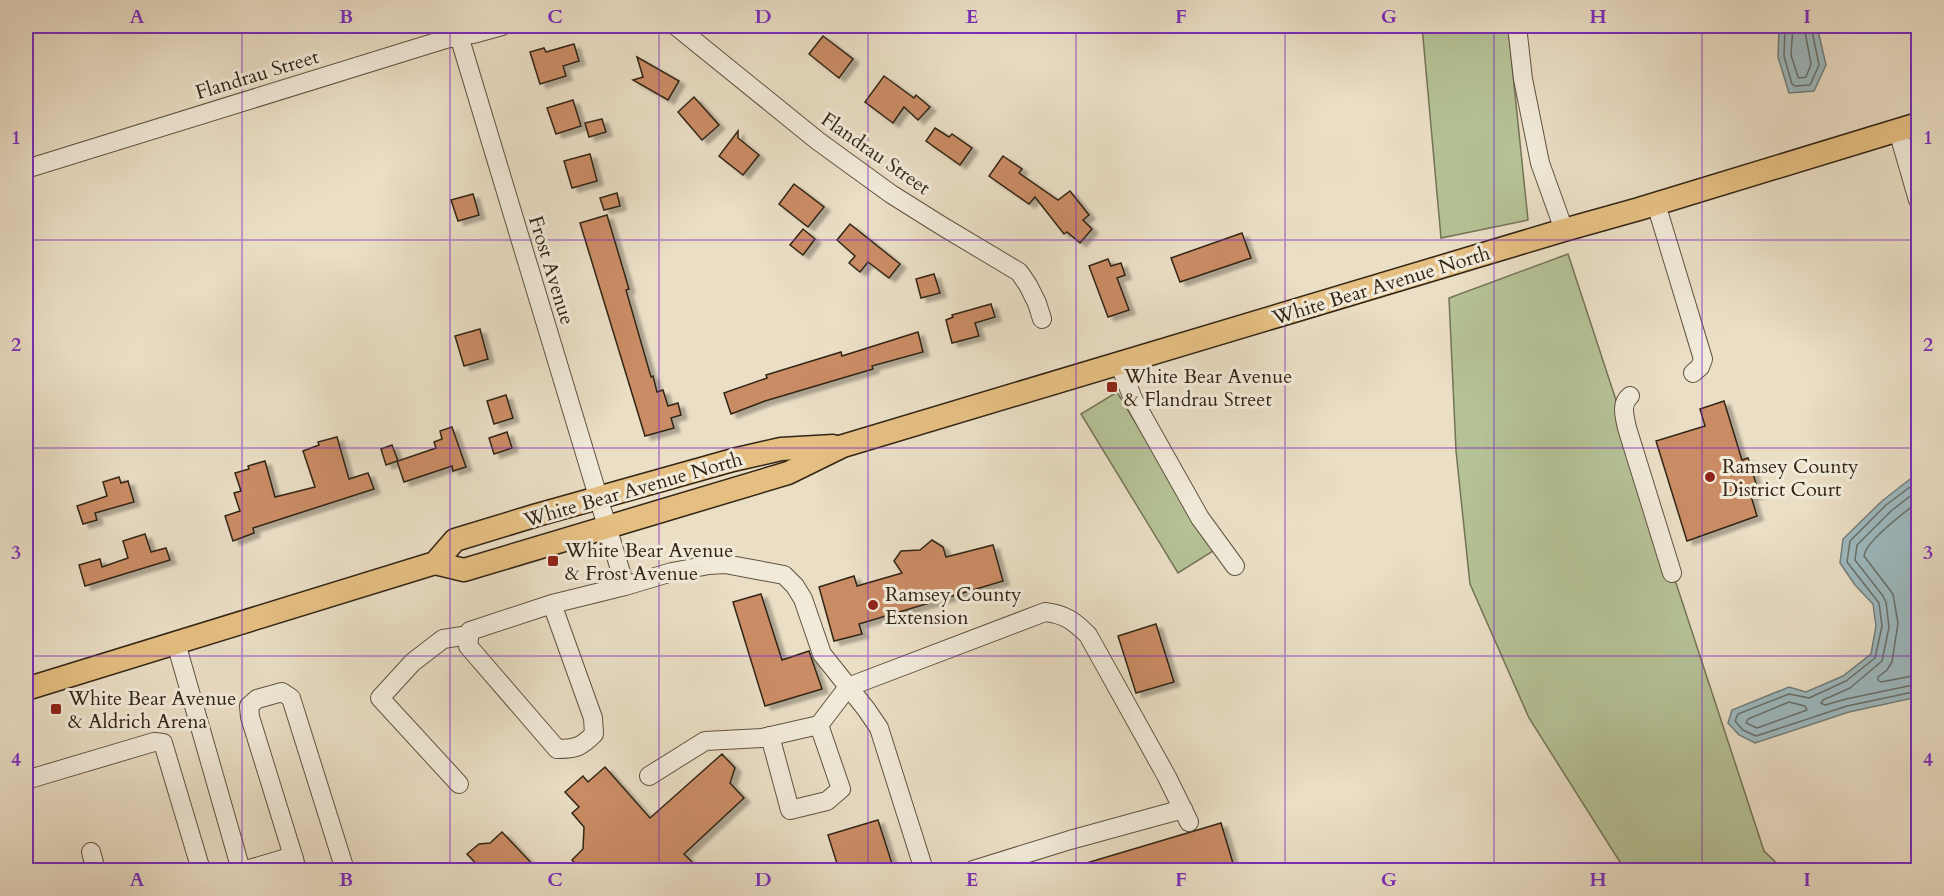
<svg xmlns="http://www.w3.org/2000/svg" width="1944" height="896" font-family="Cardo,serif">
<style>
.green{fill:#b5c296;stroke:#747456;stroke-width:1.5}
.water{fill:#9db9bf;stroke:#727e7b;stroke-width:1.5}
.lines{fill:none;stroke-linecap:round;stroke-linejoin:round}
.shore{stroke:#686f6a;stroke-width:1.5}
.building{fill:#ca8c65;stroke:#322515;stroke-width:1.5;filter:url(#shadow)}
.minor-casing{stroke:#605341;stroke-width:20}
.major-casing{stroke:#322515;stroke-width:25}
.minor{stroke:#f1ead9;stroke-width:18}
.major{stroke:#e5bf82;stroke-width:22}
.grid{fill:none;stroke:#7b2cbf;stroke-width:1.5;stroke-opacity:0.55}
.poi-dot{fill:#8f2418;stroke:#f1ead9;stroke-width:2}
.labels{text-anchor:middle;stroke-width:6;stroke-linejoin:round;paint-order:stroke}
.street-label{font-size:20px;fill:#322515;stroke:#f1ead9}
.poi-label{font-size:20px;fill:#322515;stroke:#f1ead9;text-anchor:start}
.neatline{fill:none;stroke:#7b2cbf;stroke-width:2}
.grid-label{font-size:20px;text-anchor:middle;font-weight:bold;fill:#7b2cbf}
</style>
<defs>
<filter id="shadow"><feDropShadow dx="6" dy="4" stdDeviation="1.5" flood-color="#0004"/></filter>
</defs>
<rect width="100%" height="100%" fill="#eadec5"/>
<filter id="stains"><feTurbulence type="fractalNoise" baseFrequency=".00333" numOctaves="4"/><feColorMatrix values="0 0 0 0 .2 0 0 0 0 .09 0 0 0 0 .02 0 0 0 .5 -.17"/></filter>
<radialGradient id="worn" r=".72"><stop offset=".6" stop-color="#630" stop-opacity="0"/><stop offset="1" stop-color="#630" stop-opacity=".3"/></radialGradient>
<g class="green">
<polygon points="1422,26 1508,26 1528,220 1441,238"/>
<polygon points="1568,254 1764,851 1784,870 1625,870 1529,718 1470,584 1456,451 1449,298"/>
<polygon points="1117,392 1213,551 1178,573 1081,414"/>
</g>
<g class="water">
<polygon points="1779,26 1817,26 1826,65 1814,91 1789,93 1778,57"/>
<polygon points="1918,473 1918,697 1849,712 1755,743 1739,735 1728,723 1732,710 1789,687 1806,692 1843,676 1871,654 1876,626 1873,604 1855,585 1840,563 1843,539 1882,501"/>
</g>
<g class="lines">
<g class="shore">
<polyline points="1785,26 1784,56 1792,84 1795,86 1810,85 1819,65 1811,26"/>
<polyline points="1793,26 1791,55 1798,77 1800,78 1806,77 1811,64 1804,26"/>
<polyline points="1918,481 1886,505 1850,541 1847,562 1879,603 1882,626 1875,658 1846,681 1809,698 1789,694 1738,714 1735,721 1743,730 1756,736 1847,706 1918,691"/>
<polyline points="1918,490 1891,511 1857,545 1855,560 1883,596 1886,602 1889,627 1882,661 1850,688 1823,700 1821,703 1825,705 1846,699 1918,684"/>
<path d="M1918,502C1906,511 1865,542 1864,556L1893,594L1898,623L1892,662L1887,670L1878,677V680L1881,682L1918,675"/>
<polygon points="1789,702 1805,706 1807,710 1757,728 1746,723 1748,719"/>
</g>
</g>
<g class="building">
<polygon points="823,36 853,59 839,78 809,54"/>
<polygon points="574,44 579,61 563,66 566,76 540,84 530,52 544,48 546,52"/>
<polygon points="637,57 679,81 668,100 633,80 643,77"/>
<polygon points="884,76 914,98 916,95 930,107 918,120 904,107 893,123 865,102"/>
<polygon points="694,97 719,125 702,140 678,112"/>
<polygon points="573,100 581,126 556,134 547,108"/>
<polygon points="602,119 606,132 589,137 585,123"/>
<polygon points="935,128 949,137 952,134 972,148 960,165 926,141"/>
<polygon points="738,131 738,138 759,155 743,175 719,156"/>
<polygon points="590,154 597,181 572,188 564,161"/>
<polygon points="1003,156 1022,169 1019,173 1058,200 1070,191 1089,215 1083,220 1092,229 1080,243 1067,232 1064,234 1035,197 1029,204 989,176"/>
<polygon points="794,184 824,207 808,227 779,204"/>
<polygon points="617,193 620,206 604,210 600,198"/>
<polygon points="473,194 479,215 458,221 451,200"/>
<polygon points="607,215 629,289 626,290 651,377 653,376 657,392 663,390 668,406 678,403 681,415 671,418 674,428 645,436 580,223"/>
<polygon points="850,224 900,264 889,278 868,262 860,272 849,263 855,256 837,240"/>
<polygon points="803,229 815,239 803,255 790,245"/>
<polygon points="1242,233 1251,258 1180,282 1171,258"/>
<polygon points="1108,259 1111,266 1121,263 1125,275 1117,278 1129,310 1108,317 1089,266"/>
<polygon points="934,274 940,293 921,298 916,279"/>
<polygon points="991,304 995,317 975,323 979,336 952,343 946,320 953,317 952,315"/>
<polygon points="480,329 488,359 464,366 455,336"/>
<polygon points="918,332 923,352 872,366 873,369 765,401 731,414 724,393 767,378 766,375 841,352 842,356"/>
<polygon points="506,395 513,418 494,424 487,401"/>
<polygon points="1724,401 1742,460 1748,458 1759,493 1751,496 1757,516 1687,541 1656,441 1705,426 1700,409"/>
<polygon points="452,427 466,467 453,471 452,466 404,482 397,461 386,465 381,449 392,445 398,461 436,448 434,442 442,439 440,431"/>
<polygon points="507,432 512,448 494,454 489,438"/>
<polygon points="337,437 349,479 368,473 374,489 253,528 254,533 233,541 225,516 240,511 234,493 241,491 235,473 249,469 248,466 265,461 275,497 315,487 303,451 319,445 318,442"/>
<polygon points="119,477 121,483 128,481 134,502 95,513 97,520 83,524 77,506 107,496 103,482"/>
<polygon points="145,534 151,552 166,548 170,560 85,586 79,565 100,559 102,567 128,558 123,541"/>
<polygon points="932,540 943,547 946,557 993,545 1003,581 859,624 862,634 834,641 819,587 854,576 857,586 902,573 894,561 901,551 920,550"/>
<polygon points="761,594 782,660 809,651 822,689 765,706 733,602"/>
<polygon points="1156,624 1174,682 1136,693 1118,636"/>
<polygon points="722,754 735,768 730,783 744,798 684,854 700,870 581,870 572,860 583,849 584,827 572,813 579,807 565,792 583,776 588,782 605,767 650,818"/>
<polygon points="878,820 894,870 839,870 828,835"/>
<polygon points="1221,823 1235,870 1074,870 1073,867"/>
<polygon points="502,832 538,870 482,870 467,854 479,844 490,843"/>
</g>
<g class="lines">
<g class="minor-casing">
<g id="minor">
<polyline points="456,26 625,586 672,572 709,565 725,564 784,575 795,586 803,599 822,654 866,709 879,728 924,870"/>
<polyline points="676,26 818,141 891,194 942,226 1019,272 1028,285 1037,303 1042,319"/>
<polyline points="1517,26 1523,79 1540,163 1564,230"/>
<polyline points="1898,131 1918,200"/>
<polyline points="26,169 446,39 473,34 502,26"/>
<polyline points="1656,204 1703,359 1700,367 1693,373"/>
<polyline points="1119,363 1133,399 1200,518 1235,566"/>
<path d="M1630,396C1620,404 1625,417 1627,428L1672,573"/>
<path d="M552,604L593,718L594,734C581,747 576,749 557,749L468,646L470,631L552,604L625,586"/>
<polyline points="176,643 241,870"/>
<polyline points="770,736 790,810 827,801 841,789 819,725"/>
<path d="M649,776L705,741L762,738L819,725L848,687L1045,612C1065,614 1075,622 1088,635L1167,777L1189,822"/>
<polyline points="26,780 154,742 163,743 201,870"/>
<polyline points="459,784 380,698 413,662 443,639 469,635"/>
<polyline points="91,852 96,870"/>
<polyline points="294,859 250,717 249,706 257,699 282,692 291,698 345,870"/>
<polyline points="246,870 290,857 294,859 296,867"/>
<polyline points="973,870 1070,840 1183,809"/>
</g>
</g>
<g class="major-casing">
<g id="major">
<polyline points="435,563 464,570 788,473 843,446 1564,230 1639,209 1918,124"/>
<polyline points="26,689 435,563 455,540 537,515 733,460 781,449 833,446"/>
</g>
</g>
<use href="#minor" class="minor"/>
<use href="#major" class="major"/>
</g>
<path class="grid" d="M242,26V870M450,26V870M659,26V870M868,26V870M1076,26V870M1285,26V870M1494,26V870M1702,26V870M26,240H1918M26,448H1918M26,656H1918"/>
<g class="poi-dot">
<rect x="1106" y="381" width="12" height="12" rx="3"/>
<circle cx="1710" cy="477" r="6"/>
<rect x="547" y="555" width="12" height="12" rx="3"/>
<circle cx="873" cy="605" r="6"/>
<rect x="50" y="703" width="12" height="12" rx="3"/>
</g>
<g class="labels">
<g class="street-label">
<text transform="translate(257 74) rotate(-17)" y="7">Flandrau Street</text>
<text transform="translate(876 153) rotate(35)" y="7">Flandrau Street</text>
<text transform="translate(552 270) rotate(73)" y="7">Frost Avenue</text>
<text transform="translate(1381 285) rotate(-17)" y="7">White Bear Avenue North</text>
<text transform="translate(633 489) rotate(-16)" y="7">White Bear Avenue North</text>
</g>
<g class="poi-label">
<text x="1124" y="383">White Bear Avenue<tspan x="1124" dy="23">&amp; Flandrau Street</tspan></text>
<text x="1722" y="473">Ramsey County<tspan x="1722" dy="23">District Court</tspan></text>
<text x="565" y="557">White Bear Avenue<tspan x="565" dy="23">&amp; Frost Avenue</tspan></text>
<text x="885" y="601">Ramsey County<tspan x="885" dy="23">Extension</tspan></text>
<text x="68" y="705">White Bear Avenue<tspan x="68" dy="23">&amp; Aldrich Arena</tspan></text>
</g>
</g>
<rect width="1944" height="896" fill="none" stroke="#eadec5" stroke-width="66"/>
<rect x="33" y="33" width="1878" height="830" class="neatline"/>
<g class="grid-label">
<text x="137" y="23">A</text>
<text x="346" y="23">B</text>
<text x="555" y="23">C</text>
<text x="763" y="23">D</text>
<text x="972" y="23">E</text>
<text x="1181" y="23">F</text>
<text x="1389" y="23">G</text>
<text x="1598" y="23">H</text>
<text x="1807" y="23">I</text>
<text x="16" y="144">1</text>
<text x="1928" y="144">1</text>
<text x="16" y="351">2</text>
<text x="1928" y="351">2</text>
<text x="16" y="559">3</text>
<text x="1928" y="559">3</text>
<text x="16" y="766">4</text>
<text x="1928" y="766">4</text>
<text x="137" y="886">A</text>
<text x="346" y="886">B</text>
<text x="555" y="886">C</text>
<text x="763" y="886">D</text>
<text x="972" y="886">E</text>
<text x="1181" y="886">F</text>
<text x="1389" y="886">G</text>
<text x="1598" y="886">H</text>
<text x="1807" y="886">I</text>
</g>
<rect width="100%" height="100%" filter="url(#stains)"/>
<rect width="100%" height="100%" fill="url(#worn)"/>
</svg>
